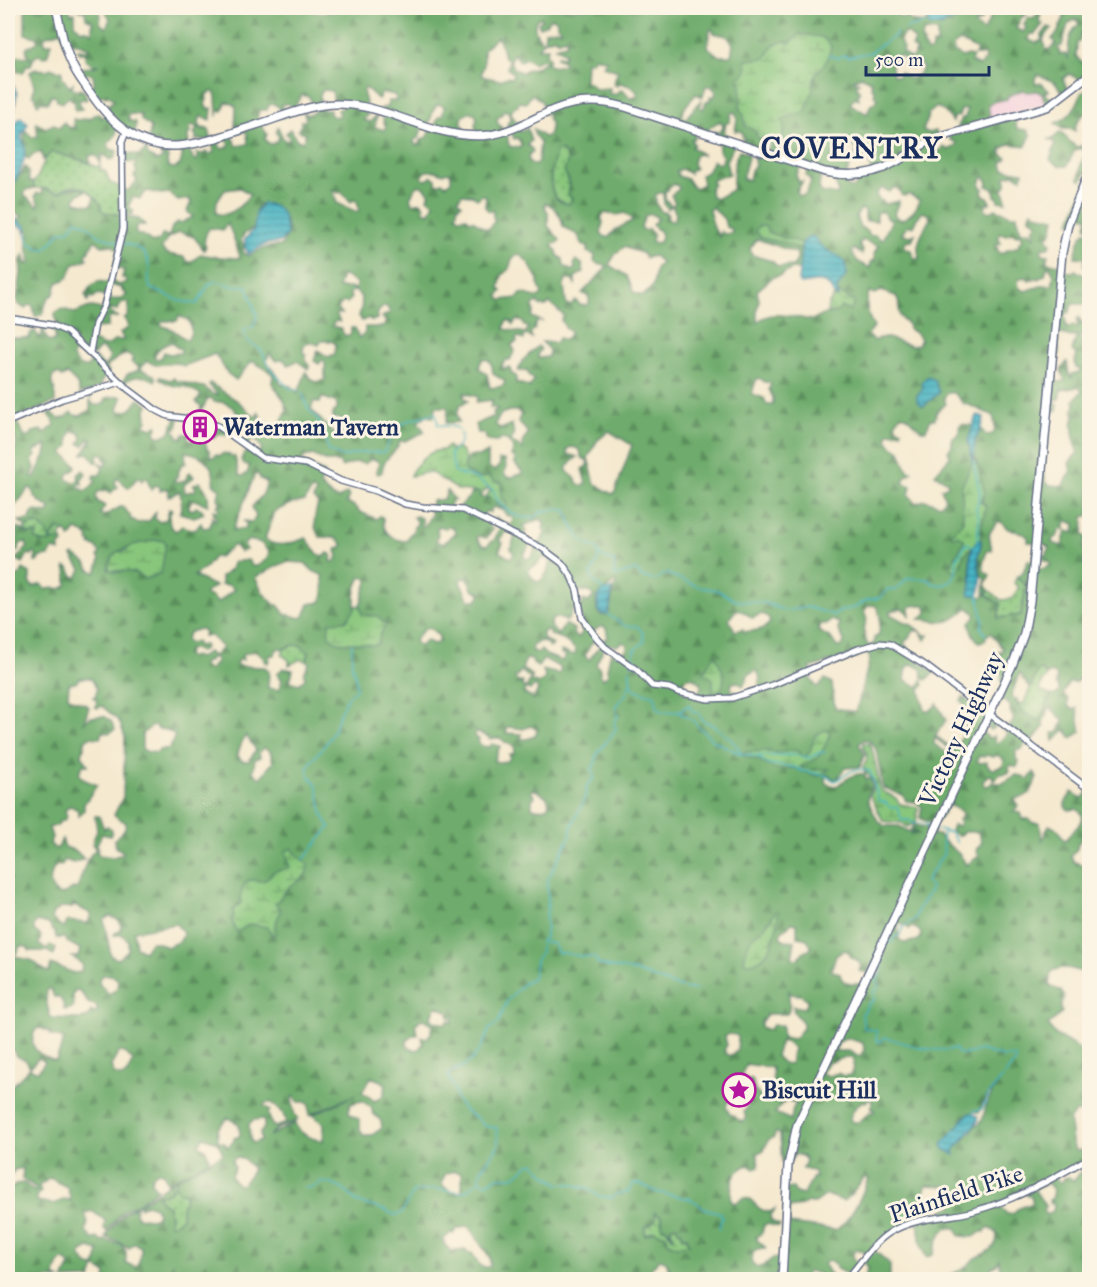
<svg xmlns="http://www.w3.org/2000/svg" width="1097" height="1287" font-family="'IM FELL Great Primer',serif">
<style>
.built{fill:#f4cfdd}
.green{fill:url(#green-dots);stroke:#527a6d;stroke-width:1.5}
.forest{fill:url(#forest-firs);stroke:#446d65;stroke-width:1.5;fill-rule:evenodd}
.wetland{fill:url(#wetland-marsh);stroke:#527a6d;stroke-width:1.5}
.water{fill:url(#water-rules);stroke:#307190;stroke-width:1.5}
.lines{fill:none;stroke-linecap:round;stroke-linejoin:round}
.stream{stroke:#46b3c2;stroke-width:1.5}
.secondary-casing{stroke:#677086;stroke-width:8}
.primary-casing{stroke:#677086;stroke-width:10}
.secondary{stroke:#fff;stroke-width:5}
.primary{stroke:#fff;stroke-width:7}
.labels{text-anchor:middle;stroke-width:6;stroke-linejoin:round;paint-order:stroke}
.poi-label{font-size:24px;font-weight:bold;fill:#1b2f5e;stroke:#fcf5e5;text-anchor:start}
.street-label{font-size:24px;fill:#1b2f5e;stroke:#fcf5e5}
.district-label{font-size:30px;font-weight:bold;letter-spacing:1.5px;fill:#1b2f5e;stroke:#fcf5e5}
</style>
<defs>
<pattern id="green-dots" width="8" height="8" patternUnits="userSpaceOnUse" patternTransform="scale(1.5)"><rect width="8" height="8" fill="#88c67c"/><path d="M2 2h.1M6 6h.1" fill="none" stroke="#6ea169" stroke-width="1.8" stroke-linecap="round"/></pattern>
<pattern id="forest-firs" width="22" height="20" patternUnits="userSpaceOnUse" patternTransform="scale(1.5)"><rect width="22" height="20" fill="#6eab6c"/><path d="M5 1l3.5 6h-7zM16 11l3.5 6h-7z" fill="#5a8c5c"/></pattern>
<pattern id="wetland-marsh" width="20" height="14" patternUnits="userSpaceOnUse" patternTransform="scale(1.5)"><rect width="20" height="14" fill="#88c67c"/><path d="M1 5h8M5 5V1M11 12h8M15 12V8" fill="none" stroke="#6ea169"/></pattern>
<pattern id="water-rules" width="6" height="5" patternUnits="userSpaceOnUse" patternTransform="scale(1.5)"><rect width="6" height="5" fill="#46b3c2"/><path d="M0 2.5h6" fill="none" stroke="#3a92a1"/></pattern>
</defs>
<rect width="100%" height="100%" fill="#fcf5e5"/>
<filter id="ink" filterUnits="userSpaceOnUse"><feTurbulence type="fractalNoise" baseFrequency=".0167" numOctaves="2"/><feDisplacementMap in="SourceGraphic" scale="12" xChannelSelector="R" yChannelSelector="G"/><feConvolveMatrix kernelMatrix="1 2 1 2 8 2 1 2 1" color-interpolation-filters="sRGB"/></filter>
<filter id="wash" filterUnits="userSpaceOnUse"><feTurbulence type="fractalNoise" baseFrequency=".008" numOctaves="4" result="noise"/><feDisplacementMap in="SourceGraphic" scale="24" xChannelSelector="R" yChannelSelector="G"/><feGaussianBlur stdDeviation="1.35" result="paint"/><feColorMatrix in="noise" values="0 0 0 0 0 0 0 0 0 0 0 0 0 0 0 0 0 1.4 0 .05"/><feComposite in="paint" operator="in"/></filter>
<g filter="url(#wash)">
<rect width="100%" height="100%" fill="#f5e9cf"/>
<polygon class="built" points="1023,85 1042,92 1049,103 989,122 985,105"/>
<g class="green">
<path d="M557,150L564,151L568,160L566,175C571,182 566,193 572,199L569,204C543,201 551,166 557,150Z"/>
<path d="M54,152C69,158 84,160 97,167L100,165V169L106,172L110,183L122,187L124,216H117L102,211C96,198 87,183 69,187C65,188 61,192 56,193L48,189L35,188L33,183C42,174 40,164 50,153Z"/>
<path d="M33,524L42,526L52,539L54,533L59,528L64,532L60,536L62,540C52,542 44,546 35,538L37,535L35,533L28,534L24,529Z"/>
<path d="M1017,577L1026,586C1025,597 1021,605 1021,615L998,618L1001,604L988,597V589L1001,600L1012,599L1019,587L1014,583Z"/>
<polygon points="293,645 300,645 309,653 307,659 309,663 301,659 289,665 289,660 282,655 284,649"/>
<polygon points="1042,670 1047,675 1040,687 1040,690 1051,696 1039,722 1025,714 1017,705 1018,702 1023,705 1036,674 1038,671"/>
<polygon points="176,1179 175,1185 178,1192 184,1192 186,1199 182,1208 183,1218 172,1225 170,1224 169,1206 162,1203 158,1195 170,1192 172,1188 171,1181"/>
<polygon points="655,1212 662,1217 661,1222 672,1237 671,1226 677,1225 682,1233 687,1237 689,1244 678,1246 669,1243 666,1235 654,1231 645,1235 645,1226 656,1218"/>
</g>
<g class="forest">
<path d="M35,8H69L71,14L75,13V24L81,30H87L92,33V21L86,18L85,11H80L78,8H98L101,15L100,23L106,28L110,19L104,8H309C316,15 329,14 337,8H894V12L902,18L907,16L911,21L925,23L928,19L941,27L946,22L948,23C956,21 965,15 967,8H982L980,10L982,20L974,24L983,31L985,29L992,14L990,11L994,8H1029L1025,16L1023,15L1016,28L1023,32L1026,28L1024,25L1028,17L1033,19L1037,15V10L1040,8H1089V22L1081,34L1080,41L1077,43L1076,56L1081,62L1088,64L1087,75L1089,74V82L1088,80H1080L1069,74L1063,79L1068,90L1064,94L1054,82L1038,75L1035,78V82L1036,84L1041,83L1049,91L1044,93L1052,99L1047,106L1042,94L1037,91L1028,92L1022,90L1008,96L1007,99L993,102L988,105L991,123L1015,117L1017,129L1027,130L1031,135L1026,146L1010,144L1001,149V154L1007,158L1002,163L1004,169L1023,172L1022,178L1013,174L1006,176V185L1002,190L1005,193L1006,202L998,201V198L995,196C995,191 992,187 987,186L988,182L985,178H982L980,185L983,189L982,194L989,198L990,203L986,204L985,210L991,212L996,209L1011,215H1017L1021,232L1030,231L1033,237L1035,236L1033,229L1038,223L1029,218L1032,211L1035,214L1055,218L1052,232L1047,237L1051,244L1048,248L1043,247L1041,250L1043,254L1048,255L1046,262L1060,265V271L1073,272L1075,270L1085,276L1089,274V334L1083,333L1080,337L1082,342L1090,343V515L1084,517L1083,535L1087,537L1083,548L1086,552L1084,560L1087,563L1090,561L1089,689L1084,682L1078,680L1075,683L1069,682L1063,694L1068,699V706L1074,710L1077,708L1081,732L1071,738L1067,731H1064L1054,741L1053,733L1059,732L1063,720L1050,707L1043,722L1044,727L1031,742L1026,743L1021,750H1016V759L1019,761L1017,767L1012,765L1009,767V773L1000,774L995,780L993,781V776L988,775L983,781L984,785L988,786L992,783H1003L1016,775L1023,776L1026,779L1030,778L1034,772L1037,777C1033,788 1030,798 1017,798L1015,800L1018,806L1013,812L1021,813L1023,819H1028L1033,823H1040L1042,840L1049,825L1059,830L1064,840L1067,839C1071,829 1092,821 1077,809L1069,810L1065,807V803L1072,792L1078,796L1083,798L1089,791V827L1078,844L1077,849L1071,856L1074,862L1089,866V975C1077,970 1064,964 1051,972L1049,985L1061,991L1064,996L1061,1006L1062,1013L1048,1025L1056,1035L1084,1052L1087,1048C1084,1040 1084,1039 1089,1031V1114L1086,1116L1078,1112H1075L1069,1121C1072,1131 1070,1140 1075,1150L1081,1151L1085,1138L1089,1137L1088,1148L1089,1156L1084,1160L1090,1166L1089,1279H1005L1001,1275L999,1260L996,1266L991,1268L990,1273H986L980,1279H939C946,1278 963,1269 969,1264C971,1262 973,1259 976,1258C987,1252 1000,1247 996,1232L989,1228L986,1229L985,1232H981L974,1237L960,1236L956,1228C939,1225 938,1241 933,1255L926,1257L921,1245L918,1223L901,1227L872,1248L890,1264V1279H865L867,1268L862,1260L867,1254L858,1249L853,1253V1257L859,1264L849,1275L837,1269L834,1263L828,1261L824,1264L828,1272L832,1275L833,1280L818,1279L819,1274L808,1271L803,1279H782V1276L765,1277L762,1280L671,1279L666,1261L659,1259L650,1270L653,1280H408L410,1276L408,1273L403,1272L400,1277L391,1271L384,1276V1280H105L106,1273L95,1267L91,1279L63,1280L70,1265L64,1259C59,1261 55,1271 55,1277L61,1279H8V1190L9,1188L14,1187L15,1184L24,1183L34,1191L37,1190L35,1187L22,1179L23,1168L14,1170L12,1174L8,1169V1128L13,1120L8,1116V1090L30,1068L35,1071H38L45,1062L39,1058L30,1067L26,1060L16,1056L8,1041V575L13,579L20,575L23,569L30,573V583L33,587L42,584L46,590L52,587L61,589L67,585V575L65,567L69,568L72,575L77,578L81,569L72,556L74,555L86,563L89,569L96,573L100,560L98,556L100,553L96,547L90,545L91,543L88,541L89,538L84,533L76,530L70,538L68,534L59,528L50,540L47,533L38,524H33L26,527L19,521L29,520L33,512L36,511L47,513L50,510V507C42,505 33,498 32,489L29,488L16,505L9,501L10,498C3,487 9,471 11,459L8,451H12L16,448V441L8,422V335L13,338H30V334L34,330L39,337L42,335L43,324H45C44,331 44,336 49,341H53L56,338L53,330L56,323L55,313C63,307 64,309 74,313C86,310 89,303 102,310L105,300L121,299L127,295L122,291V288L110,285L106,296L98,294L93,298L89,297L88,301L85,295L90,287L98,281L110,283V281L119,285L127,282L125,278H122L124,270L114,268L118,250L112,245L102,246L95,240L86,255L87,259L73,265L68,278L57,283L54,294L48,298L42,314L35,317L33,306L28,305L25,309L17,303C17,292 20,284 21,273C21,266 18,262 24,254L27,264L30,263L27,245L29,232L17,221L22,216L9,210C3,194 17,180 25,167L29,171V180L33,183L35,188L26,190L24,195L37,206L39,205L35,196L37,193H43L42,188L58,193C70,188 73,183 86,191L79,194L75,199L76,202L90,205L93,203L94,196L101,204V209L104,212L139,219L145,225H137L135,232L138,235H143L153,243L160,240L162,235L169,236L172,227L177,222L181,223L193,217L187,211L191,202L189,199L178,201L169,193L161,194L148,191L144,193L140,199L133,197L128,207L133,210V214L124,215L122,190H129L137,181L134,176L137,172L135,168L136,162L123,163L122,153L140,155L147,148V154L157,161L164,157L160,155L161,150L159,149V145L148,142L151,127L141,120V115L130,114L128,117L130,121L136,122L135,137L120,128L116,131V135L108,144L110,149L117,151L115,158L110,160L102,154L100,165L99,159L95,155L89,156L90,162H88L52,152L43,160L41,152L32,155L29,159L25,157L24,136L26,131L32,137L38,136L36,123L46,128L54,124L59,128L64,122L67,126L72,128L74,126L73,119L78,120L88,118L89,120L94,115L99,114L102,118L106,114V108L110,106L108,105L114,100L108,95L106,97L102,95L95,100L88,90L94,83L93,75L87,73L79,77L75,70C82,66 92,69 98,65H92L85,59L86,53H79L78,49L87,50L89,48L87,47L73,42L65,46L61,31L44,37L45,44L52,43L47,56L44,57L38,55L33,59L29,58L33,60L31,65H27L23,73L15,71L18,69L14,60L19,56L28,57L26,48L38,42L36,37L25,34V10ZM1060,10L1065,15L1057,34L1052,39L1056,43L1051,49L1046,50L1043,39L1052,28L1048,27L1042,35V40L1036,43L1029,40L1030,34H1035L1043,24L1039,22L1041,12ZM541,17L542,20L538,23L540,27L546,24L549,19L554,18L556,20L558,26L562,30L561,31L557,29L545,31L544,40L542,41C536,33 533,30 536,20ZM1076,19L1079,24C1068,33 1068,47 1068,58L1065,54H1060L1058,47L1062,46L1068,24ZM712,29L714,33L727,36L733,44L731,56H719L708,47L710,30ZM924,31L937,32V45L933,44L931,51L928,52L923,46L924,42L921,41ZM906,32L915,40L912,47L917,50L911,59L902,52L903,48C898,40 900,38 906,32ZM497,37L501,44L504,58L509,60L507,68L514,74L511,78L507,77L500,80L485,77L481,74L484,65V49ZM552,38H556L558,41L564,38L567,40L566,44L555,47L565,53L564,57L557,56V58L564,62V64C557,66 552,69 547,63L550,59L546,54L548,48H538L544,41ZM960,41L977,50L975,55H984L986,59L979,66L971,62L973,56L968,55L962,57L954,52L953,46ZM514,54L520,61L526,58L533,63L543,59L545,62L534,68L525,70L523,73L513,68L510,59ZM900,55L908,62L906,65L911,68L917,61L923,68L918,75L910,79L900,72L898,76L893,75L891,60L894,56L898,57ZM595,57L606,60L603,66L618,71L613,84L617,86L619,83C627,85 635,86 638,95L631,99L624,91L619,90L618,94H609L610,88L595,89L589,82H585L586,61L591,62ZM861,76L872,82L871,87L875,91L874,95L878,99L870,106L867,114L850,104L855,97L859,99L858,94L860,92L856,86L859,82L853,80ZM706,86H710L716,91L714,97L710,96V100L706,102L703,109L700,107L701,100L686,118H682C682,108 690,102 696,94L703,97ZM366,88L378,99L382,93L395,95L396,101H388L387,107L381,108L384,114L383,121L386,126L384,130L375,127L377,115L370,122L363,120L368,115L364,112L366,103L363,91ZM323,90L332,91L334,104L343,105V108L338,110L340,115L334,117L330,114V110H323C322,103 316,97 323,90ZM211,92H214L216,96L217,115L219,111H223L226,102L232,103L236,107L235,131L247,132L248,144L237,146L230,133L227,134L228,138L224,140L228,141L230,145L228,147L222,149L220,147L218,137L211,139L209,129L201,128L199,122L201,116L211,120L212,108L208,109L205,105L207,99L206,95ZM532,94L542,102L544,114L548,113V120L551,124L548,136L544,137L533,129L535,136L540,142L538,161L536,165L531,164L528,159L530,153L533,152L532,149L527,145L531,141L526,124L527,129L520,132L519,128L520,123L515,120L511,113L513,108L518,106L519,102L526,103ZM302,95L309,97L316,111L307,115L303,111L306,119L305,121H301V125L298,131L306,133L303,142L297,140L290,129L286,133L288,135L290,141L284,140L278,127L276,133L279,136L278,140L272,144L268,143L265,139L267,134L257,119L259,110H267L269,105L274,104L279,107L281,117H284L282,104H289L294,108ZM438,104L444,106L443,115L438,117L434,128L431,127L427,137L421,140L419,145H417L414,143L415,139L419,138L423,125L428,126L435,107ZM937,107L945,112L953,122L954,117L959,116L961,110L967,109L965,118H962L960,123L958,125L960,132L950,135V140L956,142V146L948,150L943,146L939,152L934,150L929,142L938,138L936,131L929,133L923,130L928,119V114ZM504,110L509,112L510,120L507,124L509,130L511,131L514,139L517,138L521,143L520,148L509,146L507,132H503L502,127L498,124L497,118L501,116ZM470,112L474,113L477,118L475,125L477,135H465L464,126L461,124L463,116ZM735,112L737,118L735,131H740L743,134L742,137L746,139L740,141L761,151L763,140L768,142L770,145C765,158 764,153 753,156L755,166L751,170L749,180L742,179L749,154L739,150C732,163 734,176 732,190L716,199L711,196L710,189L713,184L712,180L729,174L726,161L735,143L724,133L726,123L730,122L731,113ZM720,121L724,127L718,133L714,131L712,135L719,141C719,148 717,151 723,156L722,162L718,164L713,160L707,172L701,175L703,184L694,189L687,179L678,176L677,171L682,169L690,174V171L695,168L693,163L695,156L698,154L703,155L692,147L694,144L691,140L695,137L696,130L708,132L710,127ZM192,125L198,128L194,133L197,138L195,140H209L214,150L213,153L209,154L207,151L203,154L196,153L198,157L197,160H194L189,149L188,134L191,133L190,127ZM844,142L850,143L857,150L853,158L856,159L859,156L870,162L871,172L855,175L857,184L854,188L848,187L844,181L853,159L843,153L839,154L837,150H840V145ZM176,146H181L182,157L180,165L175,168L169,167L167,162L169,152L174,153ZM557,150L563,151L568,160L564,171L569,180V195L572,199L569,204C543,202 551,166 557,150ZM801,165L809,167L806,175L811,181L806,194L800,196L797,192L803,181L799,182L796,175ZM425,171H436L444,174L447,172L451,174V181L446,185L442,182L439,184L436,183V179L432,176L429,179L424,180L422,178ZM822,171L835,174L834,181L838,190L837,195L821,192L819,186ZM674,184L679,187V189L671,195L675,203L672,206L676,214L674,221H671L667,218L668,215L665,212L663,213L657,206L655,196L659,193H663L664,204L668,209L671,206L665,198V192ZM419,185L425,188L430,194L427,198L434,203L430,213L423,211L424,207L421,202L413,204L410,198L414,190ZM895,187L900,191L901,195L904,196L909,194L919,200C918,209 909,217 901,220L894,214L899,201L885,204L877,197V193L882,188L889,192ZM240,188L250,194C243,205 228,219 216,213L217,201L225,190ZM333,190L338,193L341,192L351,202L353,200L357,201L359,209L357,212L337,203ZM462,194L472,195L477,199L482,195L486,196L485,207L489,211H493V217L495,220L489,229L484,228L473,220L469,221L467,217L459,218L456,215L458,206L462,204L458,200ZM546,203C556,207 562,217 563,227L578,235L581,243L588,247L587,252L595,255L594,261L599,265L604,264L607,267L582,293L589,297V303L587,305H580L576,300L570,306L566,303L564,285L566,280H572L575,284V277L584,272L582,264L576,260L574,263L575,268L572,271L564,266L563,259L558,256L557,251L553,247L552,244L558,243L560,240L548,226V212L544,206ZM260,204L285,219C289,228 286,239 281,246C267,246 260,249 249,256L243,253L244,246L241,240L244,234L255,228L257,216L256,210ZM712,207L724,219L726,227L732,229V233L724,234L721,231L719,237L714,228L709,210ZM861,209L865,211V221H877V213L882,211L887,218L892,220L882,240L875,235L870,236L868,231L860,227L856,216ZM923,212L929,215L930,219C926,225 917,242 918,249C918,252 919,256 919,259L913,257L912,251L904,247L906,241L912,240L915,234L911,236L902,234L908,225L913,227L917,218ZM605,213L617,215L625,213L633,220L615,230L609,237H606L601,234L603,222L601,217ZM651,214L658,218L652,225L660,232L661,238L658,243L652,242L653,234L648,229L645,231L641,227L645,216ZM227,224C232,230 237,249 240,257L239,258C226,257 214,258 201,254L191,262H188L184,257C175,255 162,256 162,246L166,243V239L179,232L194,237L204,250L206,246L204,243C205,238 206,231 210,228L223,230ZM999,233L1006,235L1011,233L1017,235L1021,234L1023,240L1019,242V246L1007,250L1004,253H999L996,244H1000L1001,242L999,240ZM757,239L797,253V260L793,266L778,267L772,261L752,255L750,249ZM862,240L878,246L874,253L875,261H871L870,268C862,263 857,264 852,252L854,249L862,254L863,251L859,245ZM626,246L629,249L642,253L645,258L654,256L661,262L660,265L656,267L653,286L643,296L634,293L627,276L609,265L616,253ZM517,254C529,258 531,270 538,279V283L542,294L539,298L522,293L517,298L501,300L498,296L502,291L499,288L502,275L509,269L512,259ZM1047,267H1050L1054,275L1052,286L1044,285L1025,291L1019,288L1018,281L1021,278L1026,277L1029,280L1037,278L1038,279L1045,275ZM792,269L800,270L837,288L836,291L839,293L838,295L830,314L827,313L812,320C795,318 772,308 757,322V310L759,300L757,291L773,277L779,276ZM342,275L357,283L354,291C365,295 362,307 359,316L362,321L369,318L372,321L377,319L378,312L384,306L387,307L390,313L382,317L386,322L383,327H365V333L359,338L355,328H351V334L345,336L340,328L332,326L335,321L340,322L336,314L337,313L342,314L338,310L339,306L344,302L347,303L351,299L350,293L353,291L352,288H338ZM881,291L896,296C904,308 892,313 908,324L909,329L917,334L921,339L918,345L911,346L888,338H879L876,341L868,336L869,333L874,327C867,315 865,305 869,292L875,294ZM123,302L129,303L128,316L124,319L128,323V328L120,333L124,340H115C104,350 105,345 92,341L94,328L108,327V320L109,318L119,317L111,314L110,310H117ZM537,302L540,306H546L550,303L564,316L561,320L566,329L570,331V334L565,340L559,338L555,343L542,342L549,350L548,357L538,358V353L541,349L538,346L522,361L518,371L527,370L529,376L534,379L530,387L516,382V376L512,374L509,367L504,369L502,365L506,360H510L515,350L511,345L517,342L516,338L519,337L524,340V336L526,335L532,338L530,333L535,329L534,327L539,320L543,322L532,317L534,311L533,305ZM1074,304H1085L1089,312L1088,322H1081L1079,317L1077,320L1078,328L1073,325L1067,329L1064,314L1070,312L1071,306ZM179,316L188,320C192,327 192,334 187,340L173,330L161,325L162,321H177ZM516,320L523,322L524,326L528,327L527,331L525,333L504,329L506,321H511L513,325ZM1062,334L1071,337L1077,335L1072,350L1076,355L1075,365L1077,369H1082L1079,372L1072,374V378L1069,375L1067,362L1061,370L1065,381L1055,383L1053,381L1052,355H1059L1058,335ZM321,341H331L336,344L335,354L328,357L318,350L314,361L319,364L322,360L325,361V380L315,382L309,377L306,372L298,393L291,386L280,384L278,376L266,361L270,353L272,357L277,361L283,359L288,365L297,361L308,369L310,366L306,362V355L303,352L304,344L310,342L319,345ZM173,342L176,347L181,349V353L169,354L164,352L162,357L158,359L154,358C156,349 165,344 173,342ZM100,348L103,349L110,357L105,366L95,358L87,367C77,368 78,362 72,357L76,349L81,350L83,353L87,350L93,356ZM128,354L133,358L131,362L139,367L137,371L128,374L121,383L123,384C132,375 145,374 155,381L156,379L154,375L142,370L141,367L147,361L155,365L176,363L184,366L215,354L228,374L236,380L252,361L266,369L273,375L272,383L284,400L287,410L276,432L269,428L267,423L258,422V418L261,417L259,414V411L257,416H254L238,401L210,383L209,385L218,395L212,394L204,387C194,387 186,381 176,381L174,378L170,380L160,377L159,379C165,383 177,388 184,386L199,393L201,396L196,402L201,406L200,413L208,399L212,398L214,402C223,401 233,405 237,413L227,426L223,424L221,428L213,424L207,433L199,435L195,441L188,439L189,434H184L182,438L179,437L173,429L177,428L179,419L176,418L169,433L160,437L155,434L157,425L152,428L144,425L147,420L146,409L148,405L139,399L130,410L121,412L118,409L122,398L120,396L106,398L105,402L101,405H94L90,400V410L80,416L74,415L71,412L67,417L59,419L50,412L48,414L54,422L55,425L44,434L41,430L33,432L29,437H25L15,419L55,402C54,398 56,394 55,390C52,384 50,381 54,375L59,374L62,377L67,374L77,384L80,394L89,391L90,399L94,393L93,389L102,386L101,382L109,371L106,368C113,361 118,356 128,354ZM482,359L489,360L492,366L493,374L505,381L503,386L490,388L487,374L479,368ZM928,377L933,398L925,405L917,396L923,388V382ZM759,378L765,382L771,383L769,389L773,398V405H767L764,398L752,394L756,380ZM1078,387L1082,391L1074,400L1075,405L1073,410L1075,415C1069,423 1075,443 1078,452L1069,463L1071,472L1063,486L1049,485L1045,482V473L1041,472L1047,412L1057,410L1058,405L1054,403L1053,400L1059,399L1061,390ZM464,393L478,397L476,402L493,400L490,407L498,409L493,412L495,416L476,424L478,433H483L488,441L497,442L501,439L507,440L514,449L511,456L515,457V464L523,473L509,478L504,474L506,467L505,460H499L500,465L494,471L488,466V452L481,456H469L463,469L464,472L478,478L489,477L494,482H500L504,509L489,498L481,497L479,492L472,493C468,500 462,502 459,509L450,508L451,501L455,500L447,491L444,499L432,501L431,508H427L432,513L424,527L422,526V519L417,516L413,517L418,523L414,527L412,534H410L407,541C393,541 382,532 383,518L380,516L376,519L360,512L353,505H351L346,502L349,497L347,493L338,499L333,497L320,485L325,473L302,462L304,457L313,455L325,461C331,462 335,460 341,464V467L357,462L365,464L370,460H376L379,463L376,473L379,474L382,472C383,455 396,456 400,441H405L425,432L418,422L426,416L433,417L436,407H447L448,410L446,423L459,422L457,414L460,405L468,401L464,397ZM947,393H954L963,403C974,406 982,412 993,415C994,421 997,429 993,434L986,435L981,429C976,440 970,450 977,462L984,497L980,502L986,508L980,531L981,545L978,555L981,575L985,579L984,596L981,597L978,595H971L970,556L972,546L963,556L961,566L953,563L964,542V539L958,535L959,528L964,519L962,486L971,468L972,460L968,441L974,426L962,424L959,427V434L952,438V446L948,451L950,457L935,474L948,482L947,486L941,488L945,499L940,505L925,500L916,503L909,495L911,486L903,483L905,477L912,472L907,469L900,451L891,445L887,439L889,433L901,432L902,430L896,427L895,424L900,415L906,416C911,422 917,425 921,430H926L931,419H935L937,411L946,404L944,398ZM322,397L337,403V409L333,413V418H338L347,423L343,433L332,432L311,409L314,401L320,403ZM509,411H518L521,414L518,421L528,433L523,441V449L511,441L514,434L512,424L501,429L495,424L501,414ZM235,420H237L239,425L244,426L248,432L247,437L242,443L247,447L257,427L264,434L253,439L260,445L262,448L260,452L250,450L243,455L241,460L244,464L249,465L248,472L243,476L239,475L235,457L224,453L219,456L216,454L214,457H210V451L207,449L205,441L209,437L214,438L217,434L226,435ZM73,431L80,433L82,439L79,443L83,446L88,440L92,439L83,454L88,453L95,462H98L97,455L100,453L104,455V459L107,461L105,466L98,462L103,467L100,475H95L93,478L96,481L89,489L85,491L78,487L80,483L82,484L81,480L86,473L83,470L78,475L79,477L77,482L69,481L67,478L68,474L75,469L76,465L63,453L69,446V436ZM609,431L632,445L615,492L612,494L595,484L588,458L597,441ZM47,445L45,455L34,478L32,476L35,468L32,460L36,456L34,451ZM570,447L577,448L581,453V457L588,461L587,466L582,469L586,483L583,486L578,484L575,478L567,471V466L577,457L568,454L567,451ZM185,452C202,453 217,467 213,484L220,489L218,498L220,503L217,506L219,509L218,511L213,510L216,519L214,520L212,517L210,527L203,528L201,523L195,530L182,526L176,531L170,526L169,516L172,510L169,509L166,520L160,522L155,519L156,512L149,521L138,523L134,520H131L130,515L122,506L104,516L100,514L105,506L97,501L96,495L99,491L103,492L105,489L110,493L118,487L115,483L117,478L129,488L136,479L140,478L142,481L143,478H147L151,490L155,485L160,487V491L167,488L169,491L168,497L180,491L182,508L180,513L194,517L204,513L202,509L196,507L193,510L188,508L192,499L208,505C210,495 206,490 200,482L193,485L196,487L195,490L185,493L184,485L194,477L190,472L187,475L186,480L177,482L173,480L177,477L181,465L186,463ZM255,474L259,475L260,479L267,482L263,494L252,507L256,517L252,522L243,521L246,522V528L233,530ZM312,489L316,492L313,499L318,503C315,515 311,526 320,537C330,538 338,535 343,546L337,548L336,551L338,556L336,560L333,562L331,561L332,555L328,553L324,557L318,554L306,538C293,543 277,549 265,539L274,512L290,504L305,501ZM494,507L504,511L506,515L512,517L513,521L510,526L496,518L494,525L500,528L494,540L486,546L482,545L477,538L478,536L487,538L493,529L490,527V523L481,519L486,511L491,513V509ZM541,519L545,525L543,527L545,533L539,546L536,545L533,555L528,559L524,558V553L526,552L530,543L522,538L526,532L523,526ZM1068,521L1075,524L1074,533L1066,531L1062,546L1052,543L1053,538L1057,537L1060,529L1065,530V523ZM997,522H1001L1008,529L1022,533L1028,537V542L1042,543L1049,547L1046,556L1040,553L1041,548L1037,547L1033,556L1041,555L1043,559L1050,563V566L1042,569L1033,567V562H1038L1028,560L1023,572L1017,577L1024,583C1028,594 1021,604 1021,615L998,618L1001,604L986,595L988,589L985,585L990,575L984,571L983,564L987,550L992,551L989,534ZM439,526L445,528L451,527L456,532L443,544L436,541L438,534L437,529ZM506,531L515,535L512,546L510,548L514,554L510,558L499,552L503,543L499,540ZM156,540L164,541L166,544L160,573L152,577L128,571L115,572L108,569C110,564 113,555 118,552C129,546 143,543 156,540ZM248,540C266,544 256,539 269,552L267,559L257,566H252L248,560L234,562L230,570L221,577V585H228L234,589L218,603L211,596H208L205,593L215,586L194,576L206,567L214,557H219L234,545L240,552L246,550L244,545ZM545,558L549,560C550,569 545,580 537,582L528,573L529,569L537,565L541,559ZM287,562L305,563L313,571L322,575C324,584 324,594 321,602L309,604L304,616L301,618L285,614L278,605H275L263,593L255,577C266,573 274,566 287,562ZM361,577L368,579L360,605L363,621L356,618C355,603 353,590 361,577ZM462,578C468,577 472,585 472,590L481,593L477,600H469L460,582ZM615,581L616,583C612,593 611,605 608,615H601L597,610L596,598ZM582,591L589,592L594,595L589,602L583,600V605H579L582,620L578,624L581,628L582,633L579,637L573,635L574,629L565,624L558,635L552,628L551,622L555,617L567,621L578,604L577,592ZM874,605C883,611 879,625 879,635L874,638V644L868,646C864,636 862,629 867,620L864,611L868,606ZM920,605H926L927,613L919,619C942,620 946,629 967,608L970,609L975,614V618L970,622C969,630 974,638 980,643L986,640L985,637L991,633L1003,649L1002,651H999L1001,660L998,666L1002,675L1001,680L1004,682L994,704L999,707L1002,700L1010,705V711L1014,720L1008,728L1002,726V729L1008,733L998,743L995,742L994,735L991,738H988L982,731L987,726L990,730L1000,724L994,718L989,723L986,722L989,714L963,697L961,701L965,705L962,713L967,710L972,718L969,721H964L967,728L956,747L952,748L937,737L935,738L957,755L955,758L934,744L935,736L946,720L937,704L930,711H925L920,690L924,685L922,680L919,687L905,680L907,668L912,664L921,669L923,678L926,680L935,672L909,655L910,651L904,643L915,630L921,632L925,640L929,635H925L909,623L908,624L890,614V611L902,609L907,612L910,617L909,608L912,606ZM736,610L744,612L752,618L762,614L767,616L770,622C764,632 754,630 744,632L743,629L735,631L729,619ZM832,620L839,623L838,630L844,640L843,645L840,647H837L831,638L818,631L820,624H827ZM602,626L606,628L608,638L599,641L601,644L589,660L585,656L591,644L597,639L593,631ZM430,628L438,635L440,642L433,644L426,640L421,646L418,645L415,641C417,636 422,632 424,629ZM200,629L204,630L203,636H211L222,648L213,657L217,660L210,670L203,666L204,662H208L212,656L208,652L200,658L193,656L190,658L187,655L188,651L193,648L200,652L205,648L204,645L198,646L196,642L188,643L186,638L190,632ZM546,630L550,631V635L561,638L575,649L576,653L573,655L561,651V654H564L566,656L562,661L546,655L541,650L538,653L533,651L532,646L540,641L546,643L550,648L553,645L543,639V633ZM623,642L627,645L626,651L621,652L618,656L611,652L607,669L608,674L603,679L600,675V669L596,664L603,650L609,644L616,646ZM293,645H300L309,653L307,659L309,664L304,673L305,679L299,684L290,681L293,670L283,668L277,674L282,680L279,690L268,688L269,671L265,667L239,666L236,664L238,660H243L242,655L254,651L263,657L264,661L268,663L270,655H274L278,648L283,649ZM867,653L870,658L856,712L835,708L832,683L825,679L819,686L817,687L809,677L812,672L810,668L832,661L834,664H837ZM526,659L532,660L533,664L538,667L544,659L561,668L559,674L543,670L545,677L543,681L538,684L530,680L526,688L530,690L534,686L538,689L534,698L523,693L526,688L522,686L523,682H518L515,678L521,671L531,679L533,676L522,669ZM1042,670L1047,675L1053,673L1057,676L1056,684L1060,690L1056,695H1050L1051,696L1039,721L1021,711L1020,706L1017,705V698L1016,700L1011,696L1019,674L1023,676L1022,679L1027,682L1026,684L1031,687L1038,671ZM757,671L760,678L759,689L737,696V692L731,690L732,683L738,682L743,686C748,678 746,672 757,671ZM688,677L694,678L701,684V688L696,695L682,692L684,681ZM79,678H91L97,689L95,697H93L97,701L95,707L98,708L102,706L119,721L125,737L123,797L114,815L126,823L125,829L114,840L116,847L123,852V854L113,857L99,855L96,849L98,848L97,844L102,834L111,836L112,830L107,826L104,829L99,816H95L97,830L92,844L96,849C85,858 82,876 77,889L73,888L62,895C48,891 49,880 53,869L57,865L61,866L65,860L73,863L84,859L76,851L65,847L62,839L58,848H54L50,843L52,837L49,828L52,826H57L60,821H64L67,816L65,811L68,807L71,806L78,810L79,816L84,810V804L97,785L83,779L79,773L83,765H88L82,755L86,739L90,737L100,738L102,732L110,733L115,729L111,721L104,716L91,717L84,722L89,707C82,700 74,703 68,696L69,684L77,682ZM154,725L158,729L167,730L175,735L170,748L159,750L156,753L145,751L142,748V734ZM531,726L537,730L535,736L527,739H521L522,734L506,733L508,727L523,729ZM476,732L489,737V739L500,738L505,742L513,745L515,750L513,754H509L510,757L508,761L498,762L494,761L500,746L492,744L489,747L482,746L478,742L479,739L474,736ZM246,735L256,750L249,761H242L238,756C238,748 243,740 246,735ZM864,740H869L876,749L883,788C891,788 893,795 902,794L906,801L916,802L922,807L920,818L934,825L951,803V806L962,812L961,819L958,820L960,823L958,826L953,825L951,831L958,836L964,832H978L982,842L976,850L979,856L966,865C959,848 947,848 939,835H933L935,829L915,825L911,830L914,833L918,832L914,834L899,826H885L878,821L868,801V795L872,785L871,779H866L865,774C854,772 845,781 836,786L826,784L825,777L827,775L836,780L845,768L860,767L865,755L859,744ZM264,748L270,751L273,762L260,778L253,772L255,759L260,757L259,752ZM987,755L993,757L998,755L1004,760L1003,766C995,768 994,772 987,765V762L980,763L977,761L979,756L984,757ZM534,789L547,797L549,803L547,808L538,809L532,808V800L535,796L531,792ZM73,904L91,914L88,923L67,921L64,928L52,919L53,913L63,907L72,908ZM110,916L120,921L121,929L119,932L115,933L114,935H122L128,940V950L118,959L111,956L104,920ZM37,921L49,924L52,930L55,932L56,938H64L67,942L80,949L78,957H72L82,964L81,972L74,973L51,964L49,972C40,970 38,963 31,960C26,958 22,960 15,956V954L18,952L19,947L21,946L27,947L30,951H47L54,955L56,948L50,945L47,949L39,945L41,936L34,930V925ZM792,923L797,924V937L807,939L811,946L810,950L803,952L798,959L792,958L795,941L785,940L780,937L782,931ZM176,924L182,931L183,935L180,941L167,947L156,942H150L144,951L136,947L134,931ZM900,924L906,925L909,929L912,927L917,929L921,933L919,940L904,943L899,939L898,926ZM845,950L849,953L851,957L858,961L861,966L859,971L868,973L873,962L881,969L880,974L875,978L870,977L862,984H850L842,980L840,974L831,970L836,956ZM104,975H112L118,980L117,988L111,993H108L99,983V979ZM47,989H51L54,997H59L63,1003L64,1009L67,1010L74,1007L73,995L75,990L80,991L88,1003L97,1006V1012L91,1011L89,1017L81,1019L51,1018L46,1001ZM789,991L791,994L801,995L808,1000L805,1008L793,1006L794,1012L803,1023V1028L794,1039L782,1037V1025H773L768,1030L761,1027V1022L767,1014H787C792,1007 788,1000 789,991ZM437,1006L448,1012L449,1017L453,1019L452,1023L449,1020L445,1024L433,1021L431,1016ZM424,1019L432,1024L431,1033L427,1038L422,1037L423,1042L419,1049L414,1050L407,1046V1041L413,1035H418L415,1025L420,1020ZM41,1028L50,1032L51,1035L64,1039L56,1061C40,1057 26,1047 36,1029ZM728,1034L736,1035L738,1037L737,1051L731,1055H727L724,1050L727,1045L725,1037ZM847,1038L863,1043L864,1050L861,1055L857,1056L849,1051H835L839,1042ZM781,1041L788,1043L793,1048L791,1056L792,1060L789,1064L783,1063L776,1056ZM119,1052L125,1053L133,1061L127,1073L122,1077L114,1074L111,1066ZM846,1057H851L854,1059L853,1065L854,1068L850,1075L843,1076L838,1073L828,1076L821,1073L828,1063ZM747,1064C755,1066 763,1066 772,1068L773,1083L769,1097L760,1096L755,1091L752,1079H747L741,1075ZM371,1077L383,1082L386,1085L383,1096L375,1101L362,1092ZM995,1087L986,1105L983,1118L980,1124L974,1126L971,1133L967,1134L965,1139L953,1150H945L942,1145L943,1143L973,1112H979L984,1100ZM355,1095L312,1115L324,1124L323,1141C313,1139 299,1135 295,1123L269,1136L277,1129L298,1120L294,1113L292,1097L294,1096L298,1102H306L309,1105V1115ZM737,1095L748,1100L747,1109L744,1111L746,1119L742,1122L729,1113L726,1106L730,1098L734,1099ZM869,1098L872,1101L871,1110L872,1108L875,1110L872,1113L870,1112L859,1122H852L850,1119C850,1112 857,1106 862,1101L866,1102ZM786,1100L797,1103L793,1108L791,1120L775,1113ZM362,1101L371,1107L373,1113L381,1121L382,1128L372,1135H363L360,1130C361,1113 359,1123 349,1113L350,1104ZM265,1103H272L282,1112L286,1121L284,1124L276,1127L272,1125L268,1114L270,1110L264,1106ZM228,1118L239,1124L240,1136L234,1138V1141L227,1147L224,1142H219C216,1127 217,1129 228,1118ZM264,1119V1128L260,1133L261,1140L253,1143L250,1139L249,1124L253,1120ZM776,1132L780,1135L782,1162L788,1164L795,1154L802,1156L806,1160L803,1169L813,1171L816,1178L813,1177C812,1179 804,1193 803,1195L796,1193L793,1188L786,1189L783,1259L773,1258L761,1267L755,1266L751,1261L753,1253L757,1249L766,1248L758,1241L756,1237L762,1233L764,1225L767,1224L779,1227L780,1225L771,1221L770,1216L774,1212L775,1209L770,1212C760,1211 757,1206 750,1199L743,1198L735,1203L731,1201C731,1185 731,1172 748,1165L754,1169L759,1167L757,1153L764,1151L768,1140L774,1137ZM203,1137L218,1142L223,1154L176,1179L175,1185L178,1192H184L186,1195L182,1207V1218L172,1225L170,1224L169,1206L162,1203L158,1196L170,1192L172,1188L171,1182L139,1205L140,1208L146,1204L155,1207L158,1214L155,1218L149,1219L138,1217L135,1214L137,1206L125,1212L105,1237L121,1243L129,1248L134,1243L141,1247C141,1253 140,1263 135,1267L126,1263V1252L122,1245L104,1240L102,1242L98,1238L92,1239L86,1231L88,1222L84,1211L88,1213L92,1211C96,1215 101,1216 105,1221L104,1229L107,1231L124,1210L138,1204L157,1189L151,1182L152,1177L157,1171L164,1174L167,1183L210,1160L206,1150L199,1145ZM237,1157L245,1160L253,1169C249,1175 247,1181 240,1186L234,1181L231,1176L235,1168L232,1161ZM1082,1162L1084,1167L1074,1181L1069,1177L1064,1178L1062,1182H1058L1055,1177ZM454,1171L462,1173V1192C455,1193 446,1190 442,1184L445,1174ZM866,1177L868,1179C861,1198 852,1218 836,1230L789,1224V1208L802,1206L807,1202C818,1206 819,1198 827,1195L843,1201L847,1199L864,1178ZM50,1178L67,1187L71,1201L66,1199L53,1204L37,1201V1194L41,1192L39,1186ZM1048,1183L1054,1191L1052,1199L1049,1200L1050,1204L1052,1203L1054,1205L1053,1211L1047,1215L1044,1211L1046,1207L1034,1189ZM927,1185L948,1186L951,1189V1197L954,1204L952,1207L944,1209L943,1216L939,1217L936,1213L930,1212L924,1191ZM1026,1193L1028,1196H1031L1033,1203L1017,1209L1015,1213L1007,1214L998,1204ZM655,1212L662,1217V1228H667L673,1237L674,1236L671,1233V1226L677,1225L678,1231H681L683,1238L687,1237L689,1244L678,1246L669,1243L666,1235L654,1231L645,1235V1226L650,1225L655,1220ZM468,1226L490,1258V1267H481L472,1253H468L465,1250L454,1251L453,1253L444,1244V1239L451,1233L453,1234L457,1229ZM89,1248L99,1251L95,1267L89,1266L80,1256L82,1252Z"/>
<polygon points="50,68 58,71 62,70 62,77 69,87 73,83 72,87 78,92 80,89 84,91 87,98 86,100 81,99 79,102 82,109 75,110 75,103 69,97 62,103 57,101 56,97 52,95 47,103 41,101 38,105 36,102 36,97 33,95 34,86 30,72 36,69 48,70"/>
<path d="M1089,89V115L1084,114C1079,119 1075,123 1075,131L1071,129H1062L1055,123C1068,120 1078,106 1081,93Z"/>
<polygon points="1060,132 1076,147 1082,146 1085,140 1089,142 1089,163 1082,181 1079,179 1081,163 1087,152 1080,148 1075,150 1067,166 1059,166 1050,160 1055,144 1054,142 1048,139 1053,139"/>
<polygon points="1089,176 1089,228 1086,226 1088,218 1086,216 1082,215 1073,223 1070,222"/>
<path d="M1087,231L1089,232V268L1084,266L1085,258L1075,257C1077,249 1079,235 1087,231Z"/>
<path d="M18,527L28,534L37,533L35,538C45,548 52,538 62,540L63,543L59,547L60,551L53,549L49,556L40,557L37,562H35L36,553L33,552L32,555L28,554L23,563L16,559L28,547L25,542L21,543L18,550L8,556V543L15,542L18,538L15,531Z"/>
</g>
<g class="wetland">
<path d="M800,34L822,37L831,46L828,59L816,74L812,85L813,90L805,112L782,119L784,128L782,139L786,141L779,149L774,147C774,140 768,137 762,138L760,141L754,130L745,126L744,115L740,110L741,84L738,79L747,72L746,60L766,58L773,45L785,41L790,43Z"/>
<path d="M759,226H766L768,233L802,243L801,248C792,247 784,242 776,241C765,238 762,241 755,230Z"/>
<polygon points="841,294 854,301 854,305 849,311 842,307 835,313 827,313 828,305 834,296 838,298 837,295"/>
<path d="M448,446L451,450L456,448C471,456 462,461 465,472L478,478L490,477L494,482H501V497L506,501V506L504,510L501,506L486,496L490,491L488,488L480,496L479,492L458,490L430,472L410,476C411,469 428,453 435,451C442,449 443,452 448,446Z"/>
<path d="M974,459C980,468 981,483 985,493L980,502L986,506L980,531L981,541L979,540L963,556L959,570L955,572L950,566L964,542V539L958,535L954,537L951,535L963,522L962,486Z"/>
<polygon points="156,540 164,541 166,544 161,573 146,579 134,572 109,570 109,564 116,552 124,551 133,545"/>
<path d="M360,605L362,614L377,616L386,624L379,637L378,644L371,645C360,639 320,653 330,622L346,621L355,609V606Z"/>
<path d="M716,656C722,673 729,674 719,693L713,694V679L704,673L712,658Z"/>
<path d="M825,730L830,732V734C827,742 821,756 814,760C809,763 804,763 800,767L813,770L829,769L820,776H816L794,768L776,769L758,760L742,755L744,752L769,751L778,753L794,750L799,752L801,757H805L810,752L815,735Z"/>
<path d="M864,743H869L872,749L881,790L896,798L900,804L917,807L918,809L916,823L907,827L902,823L883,821L870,795L875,782L865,772L863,766C869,760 868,754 863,747Z"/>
<path d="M292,848L299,857L307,863C311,878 298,879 288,888C282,892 282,899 275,903L281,910L275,925V934L273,936L267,927L250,924L237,932L231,920L234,917L233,910L241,903C240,895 241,894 243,888C248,876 253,881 264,881L275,871L290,868L286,851Z"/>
<path d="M776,911H778C778,931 771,964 746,963L744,961L747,947L752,937L764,928Z"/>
</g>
<g class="water">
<polygon points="930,8 964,8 966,11 957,19 948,23 946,22 943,26 929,26 928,19"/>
<polygon points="8,76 17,93 14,112 8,115"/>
<path d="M21,117L28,124L21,136C22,140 25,145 25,149C26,168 13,180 8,197C7,176 2,132 21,117Z"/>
<polygon points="8,203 11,215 26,226 26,233 23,228 14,223 14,239 8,246"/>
<path d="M263,203C286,208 282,214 287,234L280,242L266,244L248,254L245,246V239L254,230L256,212Z"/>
<path d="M810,236C818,238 816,241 821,246C834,258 844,251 847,274L837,288L838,298C832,295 833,291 829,286C820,278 809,284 800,284L798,281L802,243Z"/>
<polygon points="928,376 935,381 939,393 923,406 917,401 917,396 923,388 922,382"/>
<polygon points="978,415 984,417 982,425 975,440 973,461 968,441 976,416"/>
<path d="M977,540L981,541C981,546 979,550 978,556C977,569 985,582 978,595H971L969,594C976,576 964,558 977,540Z"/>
<polygon points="612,589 610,608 607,614 602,614 598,609 598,598 603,590"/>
<polygon points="969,1113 978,1116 978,1121 954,1150 955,1155 944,1149 942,1144"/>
</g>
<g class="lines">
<g class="stream">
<polyline points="906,28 924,24"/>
<path d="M829,55L838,58L844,55L848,57L872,52C877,44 890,42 897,33"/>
<polyline points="26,233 29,243 40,249 46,249 60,232 69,230 77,220 87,225 99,236 118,242"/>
<path d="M123,243C140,247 150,253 149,273C149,279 148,283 150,288L180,301L197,304L209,284L216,281L232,286H247L257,316L253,327L244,330L246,340L261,350L272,371L288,387L297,390"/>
<polyline points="300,392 303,394 308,409 317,418 325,437 328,451 343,457 359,453 384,452 396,428 407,421 434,413 436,414 438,425 456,427 459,430"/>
<path d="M460,433C463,443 457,448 450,453L455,473L476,478L486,486L493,490C499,508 517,523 538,516L540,512C548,511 560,507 567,511C570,522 576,535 585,543C590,547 593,545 598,550L599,558L591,574L592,579L603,590"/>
<polyline points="973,461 980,493 976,509 979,519 977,542"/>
<polyline points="599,554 605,559 614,561 614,575 616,576 635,570 639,573 641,577 656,580 662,575 668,574 699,587 717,590 737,601 765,603 786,611 807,607 834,615 843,610 854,608 867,600 879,598 888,589 896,590 908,578 927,579 935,584 943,585 952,581 956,572 957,558 967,543 973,547"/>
<polyline points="978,594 983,621 981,628 986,635"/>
<polyline points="607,614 625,626 637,626 643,633 644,642 635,649 632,665"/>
<path d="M630,669C629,694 636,689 655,696L657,706L661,711L678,712L690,718L712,740L741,754L756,756L768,764L794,767L802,771L824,775L835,781C850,774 850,766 870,771L879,801L885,802L891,808L897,807L902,820H909L913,823H922L934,828"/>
<path d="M679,711L689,705L692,711L699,713L702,720C715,725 735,740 741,753"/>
<path d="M757,756C775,757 792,752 809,758L821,752H825"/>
<polyline points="938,830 951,833 957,843"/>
<path d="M304,859L330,827L323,816L317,786L309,775L307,769C311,759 321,751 327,742C340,726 338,701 356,689V679L352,666V644"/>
<path d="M543,942L554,944L558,953C566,952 571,955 579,956C584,957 590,956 595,957L597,963C605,968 619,968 629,970C652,975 674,989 697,990"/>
<path d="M886,943L892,942L893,938L900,935L903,927L915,919C916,907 926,900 931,888L926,881L944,853L942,840L943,832"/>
<path d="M882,949V970L877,981L879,987L874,991V1000L869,1003L862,1015L864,1028L877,1031L876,1041L881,1042L885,1037C909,1045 932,1053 956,1049L958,1053C965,1056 973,1053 980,1050L1003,1057H1016V1061L989,1094L982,1109L974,1111L972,1115"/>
<path d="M480,1181C488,1186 490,1181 497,1177H514L528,1165L534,1163L545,1175L559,1184H572L589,1189L598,1196L612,1198L616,1194L628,1192L634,1183L643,1185L656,1192L691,1199L706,1209L721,1213L722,1217L719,1229"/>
<path d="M304,1188L314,1187L321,1182C334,1183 350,1192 356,1202L384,1210L395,1215L402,1213L413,1192L434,1189L463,1192L468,1190L479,1180L480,1172L498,1146L497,1128L484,1126L477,1118L465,1111L456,1098L455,1090L449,1078L450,1073C455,1069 459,1069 464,1066C475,1059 486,1041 489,1029L498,1023L507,1001L525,982L533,978L536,961L541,952V942C549,934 546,927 546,917C547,910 548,904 548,898C548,892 546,886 548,879C555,865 561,852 569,839C571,834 570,830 572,825C577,812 587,801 586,787L594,778L592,768L595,764L597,754L616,729L614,723L618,716C611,705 620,702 626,694C628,691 628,687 630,684"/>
</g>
</g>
</g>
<g filter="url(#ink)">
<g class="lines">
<g class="secondary-casing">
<g id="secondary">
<polyline points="8,318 52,325 67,332 128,389 156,410 168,416 204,421 218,426 263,458 306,464 341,481 376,491 405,504 423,507 463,510 542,548 562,563 570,574 577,590 582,618 596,637 605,647 637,670 652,686 669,688 678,692 708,699 732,698 772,685 858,649 879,643 890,644 926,666 1090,790"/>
<polyline points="90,352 95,324 104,306 123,229 122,142 126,132"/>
<polyline points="8,422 62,399 121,382"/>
<path d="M846,1280C860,1264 872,1244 889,1233C915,1216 946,1219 974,1211C1015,1200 1053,1179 1090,1157"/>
</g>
</g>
<g class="primary-casing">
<g id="primary">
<path d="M56,8C61,26 63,47 72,64C76,74 83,82 89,91C110,122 137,148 177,146C204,144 231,133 256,125C282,117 312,103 340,104C391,105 438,142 490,135C514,131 532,119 553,110C576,100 601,100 625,107L825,172C849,177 874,175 896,162C910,154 921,144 937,138L1047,107L1090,74"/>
<polyline points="782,1280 788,1165 797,1125 1012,666 1024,634 1030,601 1062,253 1068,224 1090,169"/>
</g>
</g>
<use href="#secondary" class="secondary"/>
<use href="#primary" class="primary"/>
</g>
</g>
<defs>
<g id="building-ring" transform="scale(1.725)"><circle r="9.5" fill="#fcf5e5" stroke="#b5179e" stroke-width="1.5"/><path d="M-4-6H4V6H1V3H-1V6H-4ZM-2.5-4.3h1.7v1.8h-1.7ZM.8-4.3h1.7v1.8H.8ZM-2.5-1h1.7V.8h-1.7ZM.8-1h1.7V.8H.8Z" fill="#b5179e"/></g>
<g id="sight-ring" transform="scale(1.725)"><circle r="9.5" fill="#fcf5e5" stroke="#b5179e" stroke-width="1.5"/><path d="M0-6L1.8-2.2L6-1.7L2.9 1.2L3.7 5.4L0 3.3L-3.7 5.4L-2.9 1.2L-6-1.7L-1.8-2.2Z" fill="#b5179e"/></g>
</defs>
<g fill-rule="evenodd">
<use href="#building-ring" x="200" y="427"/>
<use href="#sight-ring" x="739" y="1090"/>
</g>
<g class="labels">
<g class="poi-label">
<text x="223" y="435">Waterman Tavern</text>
<text x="762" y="1098">Biscuit Hill</text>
</g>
<g class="street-label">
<text transform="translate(961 729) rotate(-65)" y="8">Victory Highway</text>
<text transform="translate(956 1194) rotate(-18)" y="8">Plainfield Pike</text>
</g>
<g class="district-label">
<text x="852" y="158">COVENTRY</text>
</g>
</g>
<rect width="1097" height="1287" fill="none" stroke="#fcf5e5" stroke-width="30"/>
<path d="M866 66v9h123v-9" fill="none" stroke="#1b2f5e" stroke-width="3"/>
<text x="875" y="66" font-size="18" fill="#1b2f5e" stroke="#fcf5e5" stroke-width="4.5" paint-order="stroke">500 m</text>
</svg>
